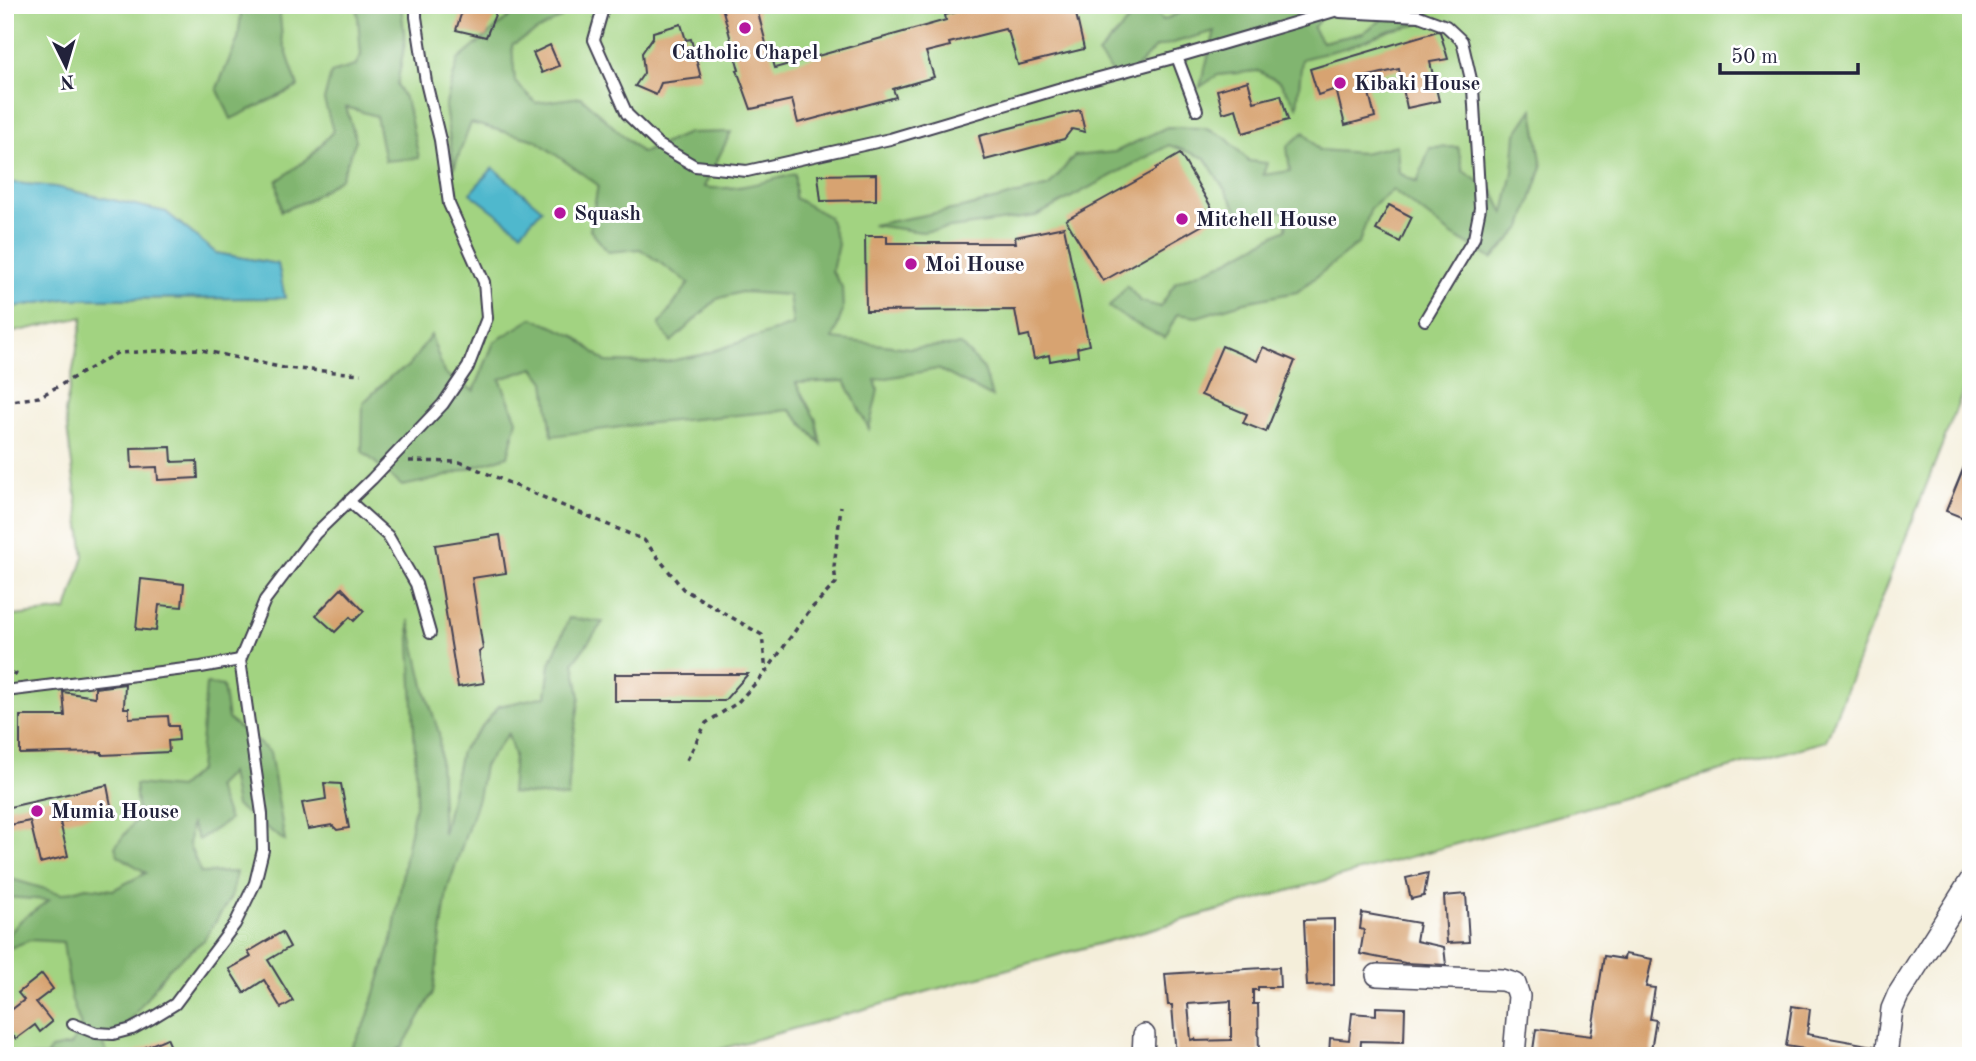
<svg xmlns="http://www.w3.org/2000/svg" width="1976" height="1061" font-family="'Old Standard TT',serif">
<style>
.green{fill:#a2d381;stroke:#627a5e;stroke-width:2}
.forest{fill:#81b56f;stroke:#526c55;stroke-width:2}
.water{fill:#4fb8cd;stroke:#386d84;stroke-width:2}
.building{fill:#d7a371;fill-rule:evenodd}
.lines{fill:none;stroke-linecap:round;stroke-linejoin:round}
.lane-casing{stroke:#424153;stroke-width:14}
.street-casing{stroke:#424153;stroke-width:24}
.path{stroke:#424153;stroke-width:3.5;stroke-dasharray:5 5;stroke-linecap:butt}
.lane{stroke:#fff;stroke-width:10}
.street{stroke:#fff;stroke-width:21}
.poi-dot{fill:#b5179e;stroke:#fff;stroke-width:2.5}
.labels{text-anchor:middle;stroke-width:6;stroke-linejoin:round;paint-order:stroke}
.poi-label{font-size:21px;font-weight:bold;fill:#22223b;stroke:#fff;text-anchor:start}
</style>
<rect width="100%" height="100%" fill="#fff"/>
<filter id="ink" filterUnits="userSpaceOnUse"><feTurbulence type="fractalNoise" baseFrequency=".0143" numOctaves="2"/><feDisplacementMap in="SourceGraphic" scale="14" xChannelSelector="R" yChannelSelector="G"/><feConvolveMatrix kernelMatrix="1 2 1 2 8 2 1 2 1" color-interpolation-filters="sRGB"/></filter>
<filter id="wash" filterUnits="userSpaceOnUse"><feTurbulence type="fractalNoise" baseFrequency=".00686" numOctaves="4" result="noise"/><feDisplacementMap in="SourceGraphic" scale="28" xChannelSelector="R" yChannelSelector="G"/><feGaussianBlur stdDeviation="1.57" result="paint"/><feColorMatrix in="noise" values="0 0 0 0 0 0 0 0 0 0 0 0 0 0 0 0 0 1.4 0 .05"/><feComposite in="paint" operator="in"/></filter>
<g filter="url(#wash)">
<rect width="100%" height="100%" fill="#f4eeda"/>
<polygon class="green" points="5,5 1971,5 1971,371 1826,741 696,1056 5,1056 5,617 67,610 84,556 65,412 83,317 5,334 5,308 65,299 285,298 278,264 216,253 166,212 55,187 5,182"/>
<g class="forest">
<polygon points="242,5 279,5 282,38 298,87 231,119 217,88 238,39"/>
<polygon points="357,5 401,5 405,42 397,85 407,103 419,158 385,161 376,116 346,107 356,140 341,178 307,201 281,211 277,181 310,157 333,131 324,100 331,73 355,66 361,55"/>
<path d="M519,5H560L562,17L512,45L515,82L536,103L581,97L642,153L688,133L731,132L704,187C734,192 766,181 795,174V198L829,217L838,244L832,271L842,287L843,310L833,339L909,348L961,345L984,369L992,397L938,369L875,380L878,390L869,429L845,381L796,383L816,420L821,444L790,410L652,423L552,436L545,382L534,368L500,379L517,420L508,456L437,479L402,486L362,451L363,403L391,376L409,366L431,335L444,373L474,391L494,342L533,318L575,336L606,362L660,363L701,355L793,325L789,295L741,292L717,299L671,342L659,325L689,283L640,249L608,252L590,230L598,185L535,140L471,123L454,168L445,107L458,60L509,17Z"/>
<polygon points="1143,5 1151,5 1163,20 1199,5 1331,5 1313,28 1322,42 1363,33 1402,5 1439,5 1416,25 1391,30 1348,47 1302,59 1297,107 1280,82 1258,71 1218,75 1200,87 1215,31 1155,48 1121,84 1098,54"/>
<polygon points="1533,109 1542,167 1522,227 1492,259 1452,235 1393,190 1371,208 1359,243 1297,292 1245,302 1197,317 1177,314 1165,338 1128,320 1109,307 1127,286 1140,301 1160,307 1176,282 1221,264 1286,229 1287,211 1240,214 1205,158 1169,145 1036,216 922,232 872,225 962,208 1049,186 1074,156 1115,152 1167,127 1204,128 1225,137 1249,161 1267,163 1263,175 1290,171 1287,147 1304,132 1319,150 1363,153 1397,145 1399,173 1417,182 1430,148 1458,147 1463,171 1493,191 1504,213 1513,172 1516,134"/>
<polygon points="569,618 603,622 574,662 580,697 571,752 568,797 511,793 514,755 508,734 484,766 478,798 447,891 433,993 403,1046 388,1056 346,1056 366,1022 393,936 405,858 417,795 409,620 425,690 439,733 443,834 461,751 499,706 546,696 550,664"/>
<polygon points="206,684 223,686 228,719 270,752 285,841 236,806 230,773 216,787 229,820 198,840 191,823 189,845 201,873 236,872 231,897 204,940 168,969 129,1022 103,1041 108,1056 46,1056 51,1049 71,1045 81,1026 71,998 63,942 30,940 5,950 5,939 21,920 49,900 5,897 5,877 62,894 86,887 113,890 146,873 118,855 115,847 138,817 135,784 179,788 199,770"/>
</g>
<g class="water">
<polygon points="493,168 542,209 521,232 470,193"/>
<polygon points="5,182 55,187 166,212 216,253 278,264 285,298 65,299 5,308"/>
</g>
<g id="blocks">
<g class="building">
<polygon points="464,5 499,5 486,37 456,30"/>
<polygon points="730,5 756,5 768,51 770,50 775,68 946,20 945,15 983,5 1074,5 1084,49 1018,65 1008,31 1006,31 1005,29 949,43 950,46 926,52 934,77 893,89 896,97 798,123 792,100 751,109 737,70 739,70 722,7"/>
<polygon points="681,24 686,40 691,39 701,78 661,83 656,95 635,86 644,73 642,53 653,37 653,32"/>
<polygon points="1438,31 1440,32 1448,59 1430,62 1439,101 1407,108 1399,69 1365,77 1375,117 1345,125 1336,89 1318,95 1310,69"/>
<polygon points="550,45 559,66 542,73 533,53"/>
<polygon points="1248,81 1254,102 1281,95 1288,120 1243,133 1236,109 1223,113 1217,90"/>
<polygon points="1080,110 1085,132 1072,129 1064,139 985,160 979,136"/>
<polygon points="1180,154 1217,217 1103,281 1066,220 1156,170 1156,168"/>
<polygon points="876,174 876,200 821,201 818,175"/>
<polygon points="1389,205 1412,217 1400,242 1376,230"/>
<polygon points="1064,227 1089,345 1077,348 1078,356 1050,361 1049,355 1034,359 1029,335 1020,337 1015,310 866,311 865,236 887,236 887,243 1016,243 1015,237"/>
<polygon points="1222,346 1257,361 1263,347 1295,361 1266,432 1243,423 1247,414 1201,395"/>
<polygon points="171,447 172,462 197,461 198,478 158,480 157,467 132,468 131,448"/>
<polygon points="1970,452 1971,452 1971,521 1946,511"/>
<polygon points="500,535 506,573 472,578 483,649 479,652 484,683 458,687 435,545"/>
<polygon points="141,579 184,584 182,607 159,605 156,631 136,629"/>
<polygon points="342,588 364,611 354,621 350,617 335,632 316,615"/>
<polygon points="615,674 748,674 724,701 615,701"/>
<polygon points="125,684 124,708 129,708 129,718 168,716 169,726 178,726 179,740 168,741 169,752 102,755 102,752 20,754 20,716 65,716 63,692 95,697 95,688"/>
<polygon points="324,783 341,784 349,828 337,830 332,825 308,829 302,803 326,799"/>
<polygon points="107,785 112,811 60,822 68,856 40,863 30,821 5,826 5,808"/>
<polygon points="1428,873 1424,896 1411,899 1406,878"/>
<polygon points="1466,894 1469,942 1447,943 1444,896"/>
<polygon points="1362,913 1419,923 1416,941 1444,947 1446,965 1405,963 1360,954 1364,930 1360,929"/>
<polygon points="1334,919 1334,985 1307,986 1304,920"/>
<polygon points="282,932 290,947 268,960 293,1001 281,1008 264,980 244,993 229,969 251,957 248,952"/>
<polygon points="1625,954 1652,959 1646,987 1655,988 1650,1019 1656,1020 1650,1056 1577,1056 1533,1050 1536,1029 1591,1036 1604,956 1624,959"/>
<path d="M1279,967L1280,987H1258V990H1253V1004H1258L1259,1056H1176L1172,1005H1168L1165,974ZM1231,1001V1040L1196,1041L1195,1039L1191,1040L1188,1004Z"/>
<polygon points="42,974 53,989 36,1002 52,1022 40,1032 35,1025 16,1039 5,1026 5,1015 24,1000 18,993"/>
<polygon points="1792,1006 1810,1009 1807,1034 1874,1046 1873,1052 1846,1054 1846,1056 1816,1056 1817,1051 1786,1046"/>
<polygon points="1376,1007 1405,1008 1404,1042 1361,1041 1360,1056 1329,1056 1330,1038 1349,1040 1352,1013 1376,1015"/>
<polygon points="167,1038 175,1056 125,1056"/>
</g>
</g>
</g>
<g filter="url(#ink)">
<use href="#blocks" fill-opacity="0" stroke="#424153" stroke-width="2"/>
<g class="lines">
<g class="lane-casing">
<g id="lane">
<polyline points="604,5 594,40 627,114 659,145 695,166 747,171 890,139 1058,89 1177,57 1355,5"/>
<polyline points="1340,12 1419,16 1446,26 1462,41 1473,88 1480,208 1474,238 1425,320"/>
<polyline points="1177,57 1197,110"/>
<polyline points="349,501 388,536 416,584 430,633"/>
<polyline points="5,691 201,667 240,660"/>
<polyline points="73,1024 96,1033 113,1034 132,1029 152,1018 175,1004 235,924 255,883 263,850 262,814 240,660 265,600 315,534 372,479 443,404 468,367 487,318 484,282 449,204 440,140 426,82 416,17 416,5"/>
</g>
</g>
<g class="street-casing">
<g id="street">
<polyline points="1377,975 1502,980 1515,984 1519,996 1514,1056"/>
<polyline points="1143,1056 1144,1035"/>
<polyline points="1886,1056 1892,1009 1898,995 1971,880"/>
</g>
</g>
<g class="path">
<polyline points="5,402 39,397 117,353 197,349 284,368 361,374"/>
<polyline points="409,461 460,462 644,540 683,589 762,635 766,672"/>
<polyline points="5,667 8,671 18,675"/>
<polyline points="687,760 706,723 737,703 766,672 809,611 836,583 834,567 841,506"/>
</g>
<use href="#lane" class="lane"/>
<use href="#street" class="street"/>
</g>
</g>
<g class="poi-dot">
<circle cx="745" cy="28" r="7"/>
<circle cx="1340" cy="83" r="7"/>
<circle cx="560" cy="213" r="7"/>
<circle cx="1182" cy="219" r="7"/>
<circle cx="911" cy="264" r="7"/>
<circle cx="37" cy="811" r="7"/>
</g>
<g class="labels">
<g class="poi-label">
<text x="745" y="59" text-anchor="middle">Catholic Chapel</text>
<text x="1354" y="90">Kibaki House</text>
<text x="574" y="220">Squash</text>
<text x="1196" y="226">Mitchell House</text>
<text x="925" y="271">Moi House</text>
<text x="51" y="818">Mumia House</text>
</g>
</g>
<rect width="1976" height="1061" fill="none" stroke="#fff" stroke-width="28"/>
<g transform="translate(66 66) rotate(175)" stroke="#ffffff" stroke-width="5" paint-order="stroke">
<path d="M0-5L12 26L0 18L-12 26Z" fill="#22223b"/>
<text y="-10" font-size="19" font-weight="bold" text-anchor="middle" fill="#22223b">N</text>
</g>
<path d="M1720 63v10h138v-10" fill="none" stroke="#22223b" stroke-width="3.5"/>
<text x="1731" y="63" font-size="21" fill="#22223b" stroke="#ffffff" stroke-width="5" paint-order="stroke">50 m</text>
</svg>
